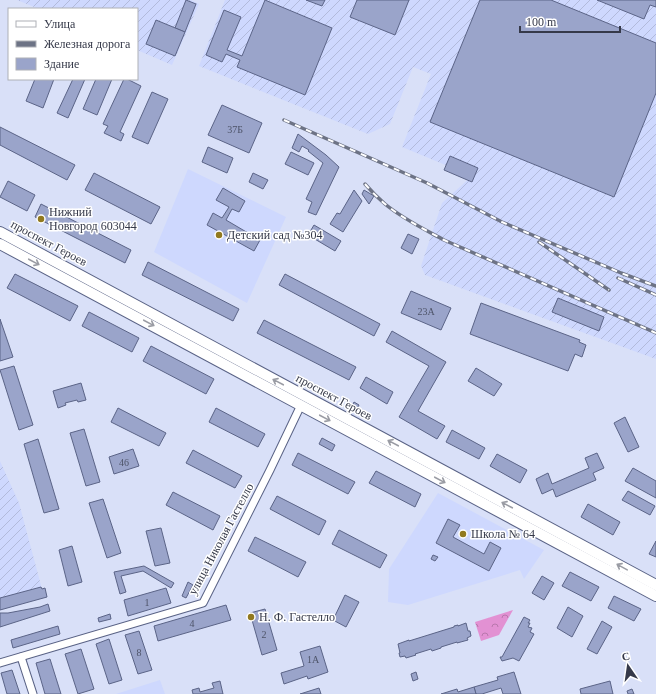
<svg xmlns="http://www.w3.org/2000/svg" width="656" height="694" font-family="Georgia,serif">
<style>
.built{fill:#ced8fe}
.industrial{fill:url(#industrial-furrows)}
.forest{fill:url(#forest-crowns)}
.building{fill:#9aa4ca;stroke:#5b6487}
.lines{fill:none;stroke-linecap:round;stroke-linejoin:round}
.minor-casing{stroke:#596285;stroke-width:9}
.secondary-casing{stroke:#596285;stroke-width:12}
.minor{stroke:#fff;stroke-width:7}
.secondary{stroke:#fff;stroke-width:10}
.rail-casing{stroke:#6d7385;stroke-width:3.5}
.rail{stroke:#fff;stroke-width:2;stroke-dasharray:6;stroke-linecap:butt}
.oneway{stroke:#9a9ca4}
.poi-dot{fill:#91791f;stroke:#fff;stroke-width:1.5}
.labels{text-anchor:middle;stroke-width:3;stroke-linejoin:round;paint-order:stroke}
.number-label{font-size:10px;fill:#4e5469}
.poi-label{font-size:12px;fill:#353949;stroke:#fff;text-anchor:start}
.street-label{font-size:12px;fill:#353949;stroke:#fff}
</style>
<defs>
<pattern id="industrial-furrows" width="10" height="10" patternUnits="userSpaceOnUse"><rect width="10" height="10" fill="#ced8fe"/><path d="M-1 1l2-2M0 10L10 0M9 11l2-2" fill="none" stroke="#b2badb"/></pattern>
<pattern id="forest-crowns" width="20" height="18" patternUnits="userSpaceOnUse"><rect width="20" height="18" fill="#e291d3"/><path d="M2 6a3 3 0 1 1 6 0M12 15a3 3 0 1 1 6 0" fill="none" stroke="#b877ad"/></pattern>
</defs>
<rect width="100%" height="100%" fill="#d9e0f8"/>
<g class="built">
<polygon points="188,169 286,217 247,303 154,252"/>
<polygon points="438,493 544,550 524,579 520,570 408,605 388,602 389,569"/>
<polygon points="160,680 165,694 116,694"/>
</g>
<g class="industrial">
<polygon points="17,0 191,0 199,4 172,65 137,50 137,9 39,9"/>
<polygon points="225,0 656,0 656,359 425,275 421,266 442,203 472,176 402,147 431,74 413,67 390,124 368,134 199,66"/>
<polygon points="0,461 19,503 42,589 45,588 47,597 0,610"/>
</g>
<polygon class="forest" points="513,610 499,635 481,641 475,622"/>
<g class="building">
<polygon points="186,0 196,4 185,32 175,28"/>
<polygon points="265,0 332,28 305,95 237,67 240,60 226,54 222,62 206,55 224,10 241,17 227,50 242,56"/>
<polygon points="306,0 325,0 322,6"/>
<polygon points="357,0 409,0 395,35 350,17"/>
<polygon points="480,0 551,0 656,43 656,93 614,197 430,122"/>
<polygon points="597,0 656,0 656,7 650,5 644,19"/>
<polygon points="156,20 185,32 175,56 146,44"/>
<polygon points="35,79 54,79 43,108 26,101"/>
<polygon points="73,79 85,79 68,118 57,113"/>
<polygon points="96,79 112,79 97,115 83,109"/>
<polygon points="124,79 127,79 141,86 120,132 124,134 121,141 104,133 108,126 103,124"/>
<polygon points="152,92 168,99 148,144 132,137"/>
<polygon points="222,105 262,123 249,153 208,135"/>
<polygon points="0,127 75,165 67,180 0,145"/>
<polygon points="298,134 326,155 339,167 316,215 308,212 312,202 306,199 323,163 308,151 309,150 302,146 299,152 292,148"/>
<polygon points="208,147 233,158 227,173 202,162"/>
<polygon points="291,152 314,163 308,175 285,164"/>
<polygon points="450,156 478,168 472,182 444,170"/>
<polygon points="94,173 160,207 151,224 85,190"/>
<polygon points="253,173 268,180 263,189 249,182"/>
<polygon points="8,181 35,195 27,211 0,197"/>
<polygon points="223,188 245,201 239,212 232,209 226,220 260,240 254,251 207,225 213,213 222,218 229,207 216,200"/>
<polygon points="354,190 362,201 343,232 330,224 337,213 340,214"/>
<polygon points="364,190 374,196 369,204 362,194"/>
<polygon points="41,204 131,250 125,263 35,217"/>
<polygon points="314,225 341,241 335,251 308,235"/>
<polygon points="408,234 419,239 412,254 401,248"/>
<polygon points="148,262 239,309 233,321 142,275"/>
<polygon points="15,274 78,306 70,321 7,288"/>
<polygon points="285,274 380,324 374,336 279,285"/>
<polygon points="411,291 451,308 441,330 401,313"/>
<polygon points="558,298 604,317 599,331 552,312"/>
<polygon points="481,303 580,340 579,342 586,345 582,357 575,354 568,371 470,334"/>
<polygon points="89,312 139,338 132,352 82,326"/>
<polygon points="0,319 13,357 0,361"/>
<polygon points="264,320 356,367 349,380 257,333"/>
<polygon points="392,331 446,362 418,411 445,426 437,439 399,417 429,366 386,342"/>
<polygon points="151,346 214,379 206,394 143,361"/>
<polygon points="14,366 33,425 19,430 0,370"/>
<polygon points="476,368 502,384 494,396 468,381"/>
<polygon points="366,377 393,392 387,404 360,388"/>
<polygon points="81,383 86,400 78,402 77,400 65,403 66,405 58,408 53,391"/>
<polygon points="354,402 359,405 357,409 352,406"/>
<polygon points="118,408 166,433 159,446 111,422"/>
<polygon points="216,408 265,434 258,447 209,422"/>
<polygon points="625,417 639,447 628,452 614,423"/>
<polygon points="84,429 100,482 86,486 70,433"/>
<polygon points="452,430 485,448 479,459 446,442"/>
<polygon points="322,438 335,445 332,451 319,444"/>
<polygon points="38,439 59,509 44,513 24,444"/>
<polygon points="133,449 139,466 114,474 109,457"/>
<polygon points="193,450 242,476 235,488 186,463"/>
<polygon points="298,453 355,482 348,494 292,465"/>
<polygon points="597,453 604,468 593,473 596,480 556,497 553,489 542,494 536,479 548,473 552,484 589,468 585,458"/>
<polygon points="497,454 527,470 520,483 490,466"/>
<polygon points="633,468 656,481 656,498 625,481"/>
<polygon points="376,471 421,494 415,507 369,483"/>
<polygon points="628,491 655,506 650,515 622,500"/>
<polygon points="173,492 220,516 213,530 166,505"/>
<polygon points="277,496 326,521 319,535 270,509"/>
<polygon points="103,499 121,553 107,558 89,503"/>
<polygon points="588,504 620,522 613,535 581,517"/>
<polygon points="448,519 460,525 453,537 484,554 490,542 501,548 489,571 436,543"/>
<polygon points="161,528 170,563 155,566 146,531"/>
<polygon points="339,530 387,555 380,568 332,544"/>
<polygon points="255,537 306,562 298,577 248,551"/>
<polygon points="656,541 656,557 649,554"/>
<polygon points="72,546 82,582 68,586 59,550"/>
<polygon points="433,555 438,557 435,561 431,559"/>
<polygon points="144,566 174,583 171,588 143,571 121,576 126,592 120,594 114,572"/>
<polygon points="570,572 599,587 591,601 562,586"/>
<polygon points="542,576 554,583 544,600 532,593"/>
<polygon points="188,582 193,585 186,598 182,596"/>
<polygon points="41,587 42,589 45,588 47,597 0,610 0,598"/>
<polygon points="166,588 171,603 128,616 124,600"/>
<polygon points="345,595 359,602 346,627 333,620"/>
<polygon points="614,596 641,609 634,621 608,608"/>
<polygon points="48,604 50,611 0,627 0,613 8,613 40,607"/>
<polygon points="226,605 231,620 158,641 154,626"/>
<polygon points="568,607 583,616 572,637 557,628"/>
<polygon points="265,609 277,650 262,655 250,613"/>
<polygon points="110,614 111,619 99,622 98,618"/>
<polygon points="524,617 530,620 528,623 530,623 528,627 532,628 530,632 534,634 519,661 513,658 502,661 500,657 502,657"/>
<polygon points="602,621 612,627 597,654 587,649"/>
<polygon points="466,623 468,631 470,631 471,636 467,638 468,640 457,643 457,642 441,647 441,648 432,651 431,649 415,654 416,655 406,658 405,656 400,657 399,653 400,653 398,644 409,640 409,641 454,627 454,626 458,625 458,626"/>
<polygon points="58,626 60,634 13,648 11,640"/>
<polygon points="139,631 152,670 138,674 125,635"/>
<polygon points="109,639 122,680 109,684 96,644"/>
<polygon points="320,646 328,672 308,679 307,676 284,684 281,673 304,666 300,652"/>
<polygon points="81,649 94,689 78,694 65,654"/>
<polygon points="50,659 61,694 45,694 36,663"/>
<polygon points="12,670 20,694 7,694 1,673"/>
<polygon points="416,672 418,679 413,681 411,674"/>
<polygon points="514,672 521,694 503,694 501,688 482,694 476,694 474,687 498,680 497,677"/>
<polygon points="220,681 223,694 193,694 192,690 199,688 200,692 214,688 212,683"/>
<polygon points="610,681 613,694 581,694 580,689"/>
<polygon points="474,687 476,694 441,694 457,689 458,692"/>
<polygon points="319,688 321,694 300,694"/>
<polygon points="632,689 634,694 628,694 627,691"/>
</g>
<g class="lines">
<g class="minor-casing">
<g id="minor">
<polyline points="21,657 33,694"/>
<polyline points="0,663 203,603 270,470 301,405"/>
</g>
</g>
<g class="secondary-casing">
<g id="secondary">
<polyline points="0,232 656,585"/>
<polyline points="0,244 656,596"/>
</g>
</g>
<use href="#minor" class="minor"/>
<use href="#secondary" class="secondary"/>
<g class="rail-casing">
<g id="rail">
<polyline points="284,120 427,183 502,222 621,273 656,286"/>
<path d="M365,184C371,191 378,198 385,204C403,219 424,229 444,240L656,333"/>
<polyline points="539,242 609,290"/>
<polyline points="618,278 656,295"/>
</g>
</g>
<use href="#rail" class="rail"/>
</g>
<defs><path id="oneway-shaft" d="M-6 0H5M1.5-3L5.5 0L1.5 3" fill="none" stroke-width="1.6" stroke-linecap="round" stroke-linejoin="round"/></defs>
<g class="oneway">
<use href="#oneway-shaft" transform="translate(34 262) rotate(28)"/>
<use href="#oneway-shaft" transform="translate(149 323) rotate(28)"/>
<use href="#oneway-shaft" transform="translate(278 382) rotate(-152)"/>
<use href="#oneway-shaft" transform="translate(325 418) rotate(28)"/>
<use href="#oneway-shaft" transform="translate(393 443) rotate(-152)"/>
<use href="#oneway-shaft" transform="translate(440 480) rotate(28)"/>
<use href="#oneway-shaft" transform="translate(507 505) rotate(-152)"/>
<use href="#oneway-shaft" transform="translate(622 567) rotate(-151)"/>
</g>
<g class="poi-dot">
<circle cx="41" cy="219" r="4"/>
<circle cx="219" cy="235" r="4"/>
<circle cx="463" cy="534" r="4"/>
<circle cx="251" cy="617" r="4"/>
</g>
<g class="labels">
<g class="number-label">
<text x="235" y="133">37Б</text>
<text x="426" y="315">23А</text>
<text x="124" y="466">46</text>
<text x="147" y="606">1</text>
<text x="192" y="627">4</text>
<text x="264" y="638">2</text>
<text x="139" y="656">8</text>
<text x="313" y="663">1А</text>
</g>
<g class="poi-label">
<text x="49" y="216">Нижний<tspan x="49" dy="14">Новгород 603044</tspan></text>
<text x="227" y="239">Детский сад №304</text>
<text x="471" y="538">Школа № 64</text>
<text x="259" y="621">Н. Ф. Гастелло</text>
</g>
<g class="street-label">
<text transform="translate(49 243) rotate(28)" y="4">проспект Героев</text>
<text transform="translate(334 397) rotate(28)" y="4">проспект Героев</text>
<text transform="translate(221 539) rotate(-62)" y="4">улица Николая Гастелло</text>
</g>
</g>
<rect x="8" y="8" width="130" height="72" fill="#ffffff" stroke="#aeb0b6"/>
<rect x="16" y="21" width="20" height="6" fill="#ffffff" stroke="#aeb0b6"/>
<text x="44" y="28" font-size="12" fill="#353949">Улица</text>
<rect x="16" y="41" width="20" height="6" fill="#6d7385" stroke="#aeb0b6"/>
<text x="44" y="48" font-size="12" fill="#353949">Железная дорога</text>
<rect x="16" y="58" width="20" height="12" fill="#9aa4ca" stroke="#aeb0b6"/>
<text x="44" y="68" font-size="12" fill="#353949">Здание</text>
<g transform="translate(628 666) rotate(347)" stroke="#ffffff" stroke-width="3" paint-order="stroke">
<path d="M0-3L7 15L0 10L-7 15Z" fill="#353949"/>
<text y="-6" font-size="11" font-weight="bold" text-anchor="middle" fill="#353949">С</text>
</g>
<path d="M520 26v6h100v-6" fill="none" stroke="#353949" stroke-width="2"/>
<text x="526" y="26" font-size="12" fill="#353949" stroke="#ffffff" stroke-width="3" paint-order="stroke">100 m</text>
</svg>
